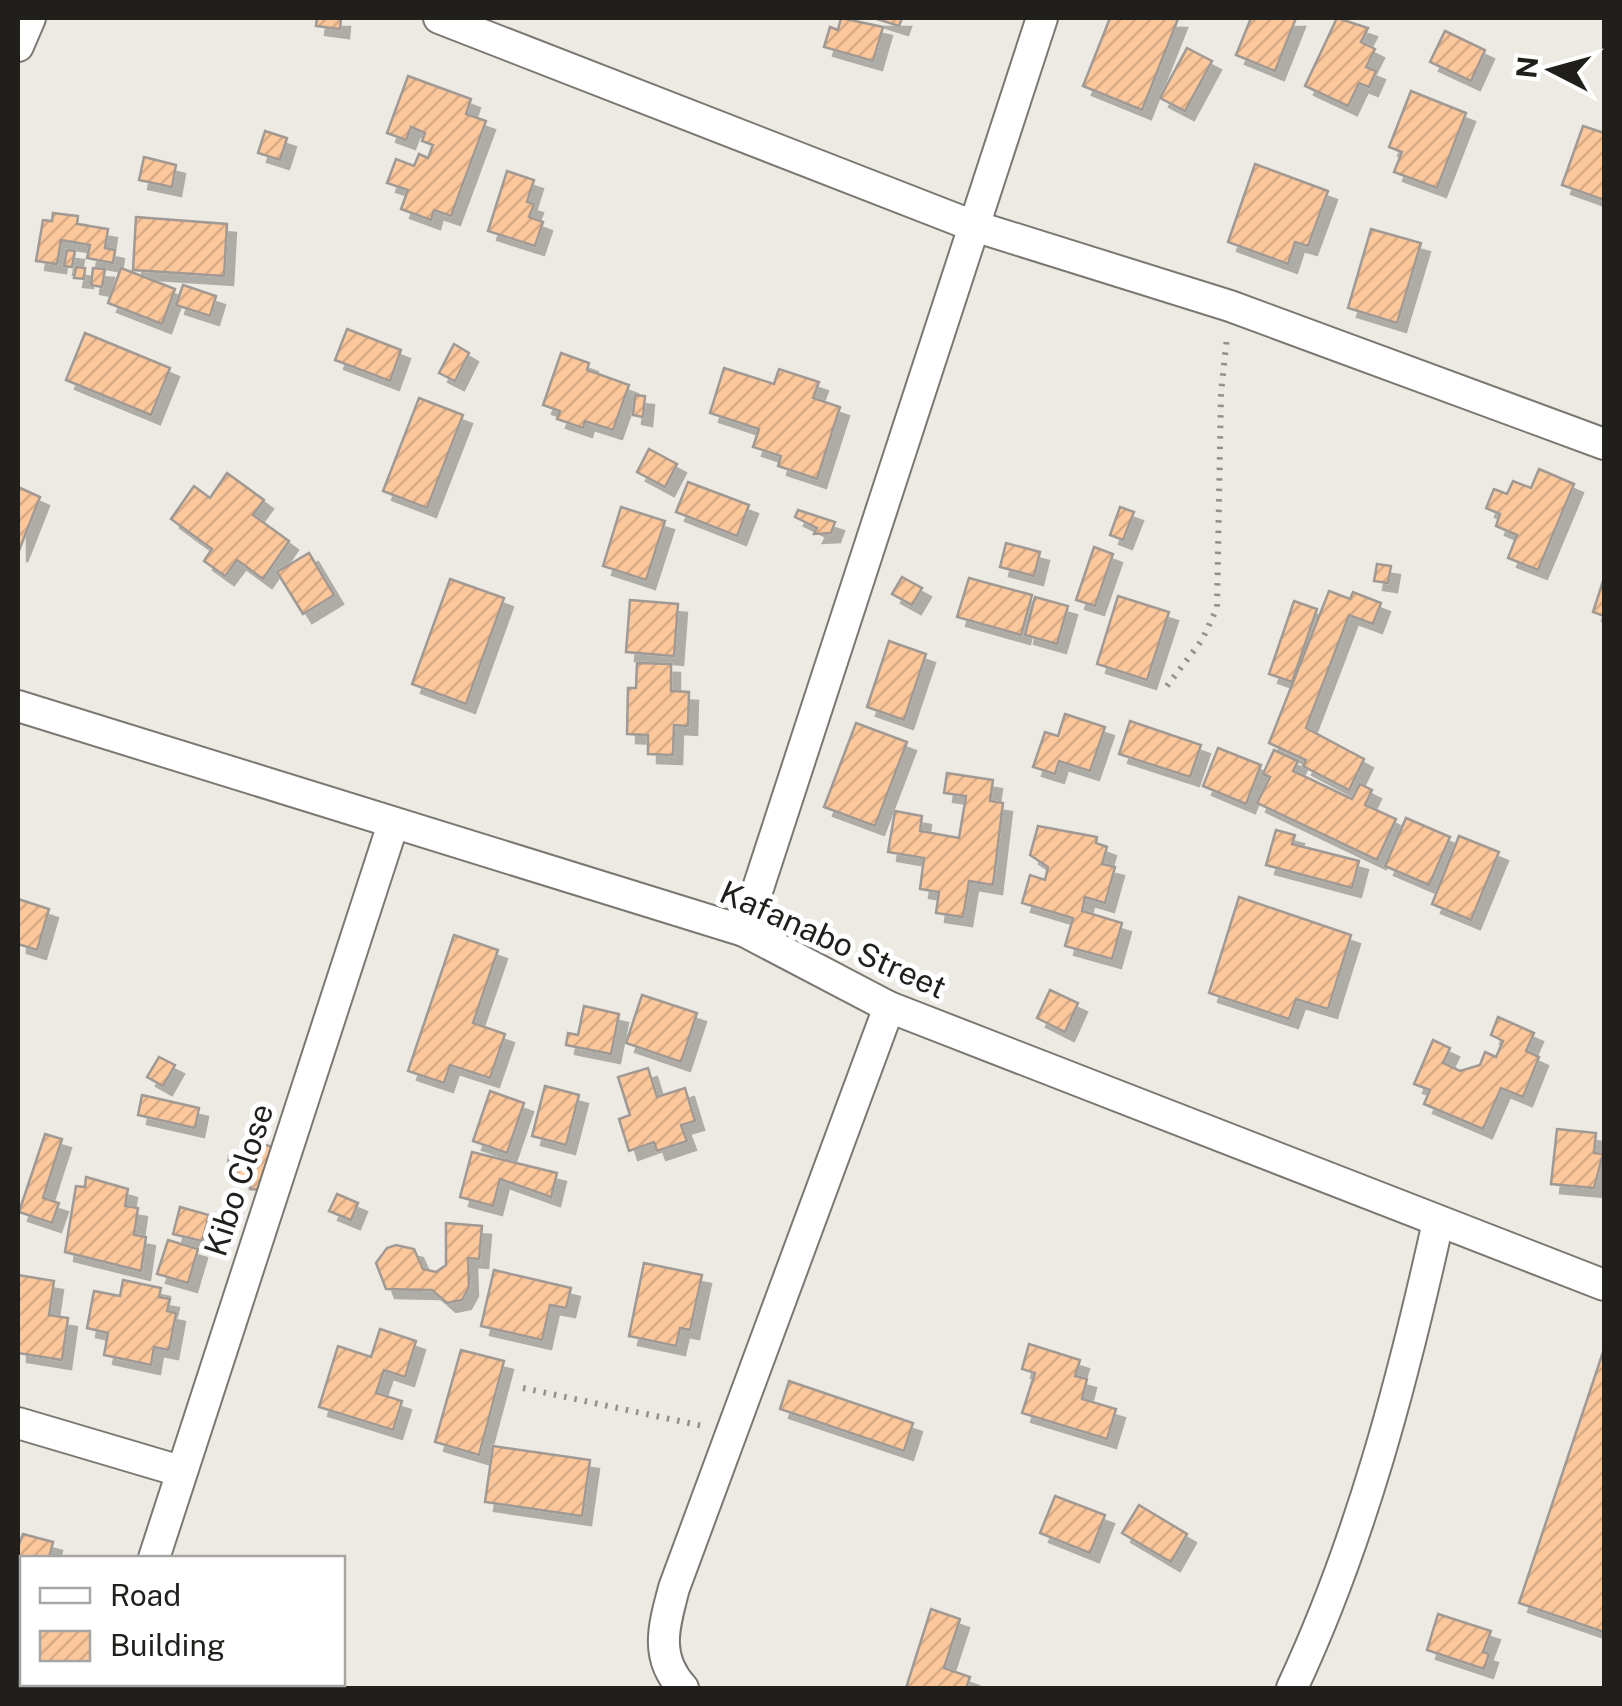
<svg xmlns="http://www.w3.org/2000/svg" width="1622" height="1706" font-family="'Public Sans',sans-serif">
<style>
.building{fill:url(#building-hatch);stroke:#a09994;stroke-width:2.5;filter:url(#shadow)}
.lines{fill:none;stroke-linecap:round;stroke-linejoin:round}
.minor-casing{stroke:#7a7871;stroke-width:34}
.path{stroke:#92908b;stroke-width:6;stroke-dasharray:2.5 8;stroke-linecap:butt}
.minor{stroke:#fff;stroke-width:30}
.labels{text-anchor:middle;stroke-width:10;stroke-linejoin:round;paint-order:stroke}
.street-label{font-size:32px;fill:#201f1c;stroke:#fff}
</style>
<defs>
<pattern id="building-hatch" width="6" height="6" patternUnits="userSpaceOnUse" patternTransform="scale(2.5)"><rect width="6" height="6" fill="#fcc79b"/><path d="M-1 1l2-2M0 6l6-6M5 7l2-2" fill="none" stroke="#d8aa85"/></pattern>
<filter id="shadow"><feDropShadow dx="9" dy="9" stdDeviation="0" flood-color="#0004"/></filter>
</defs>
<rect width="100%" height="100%" fill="#eceae2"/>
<g class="building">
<polygon points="317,18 341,18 340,29 316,26"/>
<polygon points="841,18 883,27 873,61 824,47 830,27 838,30"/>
<polygon points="874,18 902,18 899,26"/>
<polygon points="1110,18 1178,19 1142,110 1083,86"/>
<polygon points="1251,18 1296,18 1275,71 1236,55"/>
<polygon points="1337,18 1368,28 1361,42 1375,49 1366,67 1376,71 1369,87 1359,83 1348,106 1305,86"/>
<polygon points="1445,31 1485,50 1471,81 1430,62"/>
<polygon points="1187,48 1212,61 1185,111 1160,98"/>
<polygon points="408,76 471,99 466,114 486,121 451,216 434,210 431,220 401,209 408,190 387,183 396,159 414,166 419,154 428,158 433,145 422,141 425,133 411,127 406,140 387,133"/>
<polygon points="1411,91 1466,113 1437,188 1394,172 1402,152 1389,147"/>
<polygon points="1583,126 1604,133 1604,200 1562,185"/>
<polygon points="265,131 287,138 280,160 258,153"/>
<polygon points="144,157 176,165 172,187 139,180"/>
<polygon points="1255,164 1328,191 1308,246 1295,242 1288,264 1228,242"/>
<polygon points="507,171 534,180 527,202 534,204 529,217 543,222 535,246 488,231"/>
<polygon points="53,213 78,216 77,224 108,229 105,248 115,250 113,263 87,258 90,245 61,240 57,264 36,261 43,220 52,221"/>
<polygon points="136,217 227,224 224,276 133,270"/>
<polygon points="1371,229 1421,243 1397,323 1348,308"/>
<polygon points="67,250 75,251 72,267 64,266"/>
<polygon points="76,267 85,268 84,279 74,278"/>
<polygon points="93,268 105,269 102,287 91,285"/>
<polygon points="121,268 175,289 162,324 108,303"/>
<polygon points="183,285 216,296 210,316 176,305"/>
<polygon points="347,329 401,350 390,381 335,360"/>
<polygon points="85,333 170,368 151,415 66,380"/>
<polygon points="454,344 469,353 455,381 439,373"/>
<polygon points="561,353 589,363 587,370 629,385 613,430 585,421 583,428 557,419 560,411 543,405"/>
<polygon points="724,368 774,384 779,369 819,382 813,398 840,407 817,479 778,466 781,456 753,447 759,429 710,413"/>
<polygon points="635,395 645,396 643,417 633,415"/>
<polygon points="419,398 463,415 427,508 383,491"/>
<polygon points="649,449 677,464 665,487 637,472"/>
<polygon points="1539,469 1574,484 1538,570 1508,558 1517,535 1496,526 1500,514 1486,508 1494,489 1507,494 1513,481 1531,488"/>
<polygon points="227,473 264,500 253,515 289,541 263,579 237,560 225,576 204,561 212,549 171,519 194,486 210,498"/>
<polygon points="688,482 749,505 737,536 676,512"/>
<polygon points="18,487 40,497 18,553"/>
<polygon points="621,507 665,521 646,580 603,566"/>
<polygon points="1120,507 1134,512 1123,540 1110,535"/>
<polygon points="798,510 835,522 831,533 814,534 817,528 795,517"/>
<polygon points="1006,543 1040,552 1034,576 1000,567"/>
<polygon points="1094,547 1113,554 1095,606 1076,600"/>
<polygon points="309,553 334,595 303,614 277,572"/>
<polygon points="1377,564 1391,566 1388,583 1374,581"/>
<polygon points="902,577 922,588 912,605 892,594"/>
<polygon points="969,578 1032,595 1021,635 957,617"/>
<polygon points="450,579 504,598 466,704 412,684"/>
<polygon points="1603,581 1604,581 1604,616 1593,612"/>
<polygon points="1329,591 1350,599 1353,592 1381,603 1373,624 1349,615 1306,728 1364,759 1349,790 1303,766 1306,760 1269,743"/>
<polygon points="1118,596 1169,612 1147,680 1097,664"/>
<polygon points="1035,597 1068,606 1057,644 1025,635"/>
<polygon points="630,600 678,604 674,656 626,652"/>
<polygon points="1294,601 1317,609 1292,682 1269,674"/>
<polygon points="889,641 926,654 904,720 867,707"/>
<polygon points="637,663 671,664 671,691 689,692 688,726 674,725 673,755 648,754 648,735 627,734 628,688 636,688"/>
<polygon points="1065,714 1105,727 1090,771 1059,761 1055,774 1033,767 1045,732 1058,736"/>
<polygon points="1130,721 1201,745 1190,777 1119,754"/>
<polygon points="856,723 907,742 875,826 824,807"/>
<polygon points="1218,748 1261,765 1246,804 1203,786"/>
<polygon points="1274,750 1298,761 1293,771 1352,799 1360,784 1372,790 1365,805 1396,819 1377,860 1257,803 1270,777 1263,774"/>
<polygon points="947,773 993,780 990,801 1003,803 993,885 969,881 963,917 936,913 939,892 920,889 924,858 888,852 895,811 922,816 920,831 959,838 966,796 944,793"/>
<polygon points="1406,818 1450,837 1429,885 1385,866"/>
<polygon points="1038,826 1097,837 1096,843 1107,847 1102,864 1115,867 1105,903 1085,897 1082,911 1122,923 1112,959 1065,946 1073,918 1022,903 1030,875 1045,880 1048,867 1030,855"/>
<polygon points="1276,830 1295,835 1292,844 1359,861 1352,888 1266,865"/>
<polygon points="1459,836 1499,852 1471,920 1432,904"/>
<polygon points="1239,897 1351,935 1328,1009 1296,999 1289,1019 1209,993"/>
<polygon points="18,899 49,909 37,950 18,944"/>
<polygon points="454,935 498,950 473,1023 505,1034 490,1078 450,1065 444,1083 408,1071"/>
<polygon points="1050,990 1078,1003 1065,1032 1037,1018"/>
<polygon points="642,995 697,1013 681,1062 626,1043"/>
<polygon points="584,1006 619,1014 611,1054 566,1045 568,1033 578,1035"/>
<polygon points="1498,1017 1534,1033 1526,1051 1539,1057 1523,1097 1501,1088 1483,1129 1424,1104 1430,1090 1414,1084 1433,1040 1450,1048 1443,1063 1460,1071 1480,1065 1485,1052 1496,1057 1503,1041 1491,1035"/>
<polygon points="159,1057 175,1065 163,1086 147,1077"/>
<polygon points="648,1068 657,1097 685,1088 695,1121 681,1125 687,1141 657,1151 654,1142 629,1151 619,1119 630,1115 618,1077"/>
<polygon points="545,1086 579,1095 566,1145 532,1136"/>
<polygon points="490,1091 524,1103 507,1153 473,1141"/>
<polygon points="142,1095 199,1108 195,1128 138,1115"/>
<polygon points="1557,1129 1596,1133 1594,1153 1603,1154 1594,1188 1551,1184"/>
<polygon points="45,1134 62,1139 43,1198 59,1203 52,1223 19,1212"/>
<polygon points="262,1144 276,1148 275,1159 268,1158 265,1190 250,1189 252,1179 227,1176 229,1156 253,1158 254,1148 262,1149"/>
<polygon points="472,1152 557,1173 551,1197 500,1179 493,1206 460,1197"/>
<polygon points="86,1177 128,1189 125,1206 138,1208 134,1235 146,1237 141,1271 65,1252 76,1186 85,1187"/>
<polygon points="337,1194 358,1203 351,1220 329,1211"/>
<polygon points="180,1207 209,1215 202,1241 173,1234"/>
<polygon points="446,1223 482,1226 479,1259 468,1258 469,1287 462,1300 447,1303 432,1290 386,1289 376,1263 387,1248 396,1245 414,1249 423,1269 436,1272 446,1265"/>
<polygon points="168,1240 198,1249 188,1283 157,1274"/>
<polygon points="644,1263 702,1275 690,1330 680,1328 676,1346 629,1336"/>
<polygon points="494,1270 571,1288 566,1308 550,1305 542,1340 481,1326"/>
<polygon points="18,1275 54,1281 49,1315 68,1318 62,1360 18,1353"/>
<polygon points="123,1280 161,1288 159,1297 170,1299 167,1311 176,1313 169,1350 154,1347 151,1365 104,1355 108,1333 87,1328 94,1291 120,1296"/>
<polygon points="380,1329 416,1341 405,1377 384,1370 376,1393 402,1401 393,1430 319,1407 338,1346 371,1357"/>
<polygon points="1029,1344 1080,1360 1075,1376 1087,1379 1082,1399 1116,1409 1107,1439 1022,1413 1035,1373 1022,1369"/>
<polygon points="1604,1349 1604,1632 1519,1603"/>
<polygon points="461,1350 504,1361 479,1455 435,1442"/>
<polygon points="789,1381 913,1423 904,1451 780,1409"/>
<polygon points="493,1446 590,1460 582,1516 485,1502"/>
<polygon points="1055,1496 1105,1515 1090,1553 1040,1533"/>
<polygon points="1139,1505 1187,1534 1171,1562 1122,1533"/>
<polygon points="23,1534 53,1542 49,1558 22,1558 22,1573 18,1571 18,1547"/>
<polygon points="18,1587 22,1588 20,1623 18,1623"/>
<polygon points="931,1609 960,1619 944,1668 970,1677 966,1688 906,1688"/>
<polygon points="1438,1614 1491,1631 1483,1652 1489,1654 1484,1669 1427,1650"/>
<polygon points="273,1684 291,1684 300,1686 272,1688"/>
</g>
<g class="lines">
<g class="minor-casing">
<g id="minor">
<polyline points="439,18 971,225 1230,306 1604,444"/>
<polyline points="18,46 30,18"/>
<polyline points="18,706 744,931 889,1007 1604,1285"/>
<polyline points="744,931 1042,18"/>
<polyline points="18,1423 180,1471"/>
<polyline points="154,1558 393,824"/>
<polyline points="116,1688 117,1684"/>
<path d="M683,1688C654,1657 664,1626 674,1588L889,1007"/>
<path d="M1292,1688C1361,1541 1403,1380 1438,1222"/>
</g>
</g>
<g class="path">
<polyline points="1167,686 1202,640 1217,608 1221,393 1227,337"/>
<polyline points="523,1388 703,1426"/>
</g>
<use href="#minor" class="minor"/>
</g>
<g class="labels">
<g class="street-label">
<text transform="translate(833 940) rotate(24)" y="11">Kafanabo Street</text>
<text transform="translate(239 1180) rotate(-72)" y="11">Kibo Close</text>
</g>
</g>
<rect width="1622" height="1706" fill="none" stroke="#201f1c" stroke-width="40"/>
<rect x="20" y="1556" width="325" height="130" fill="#ffffff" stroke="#a6a5a4" stroke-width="2.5"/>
<rect x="40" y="1588" width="50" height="15" fill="#ffffff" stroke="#a6a5a4" stroke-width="2.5"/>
<text x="110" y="1606" font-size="30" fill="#201f1c">Road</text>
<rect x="40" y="1631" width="50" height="30" fill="url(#building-hatch)" stroke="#a6a5a4" stroke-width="2.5"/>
<text x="110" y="1656" font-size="30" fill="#201f1c">Building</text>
<g transform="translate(1552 70) rotate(276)" stroke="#ffffff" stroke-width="8" paint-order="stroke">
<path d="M0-8L18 38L0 25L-18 38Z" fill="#201f1c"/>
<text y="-15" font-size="28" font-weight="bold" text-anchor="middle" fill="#201f1c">N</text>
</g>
</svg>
